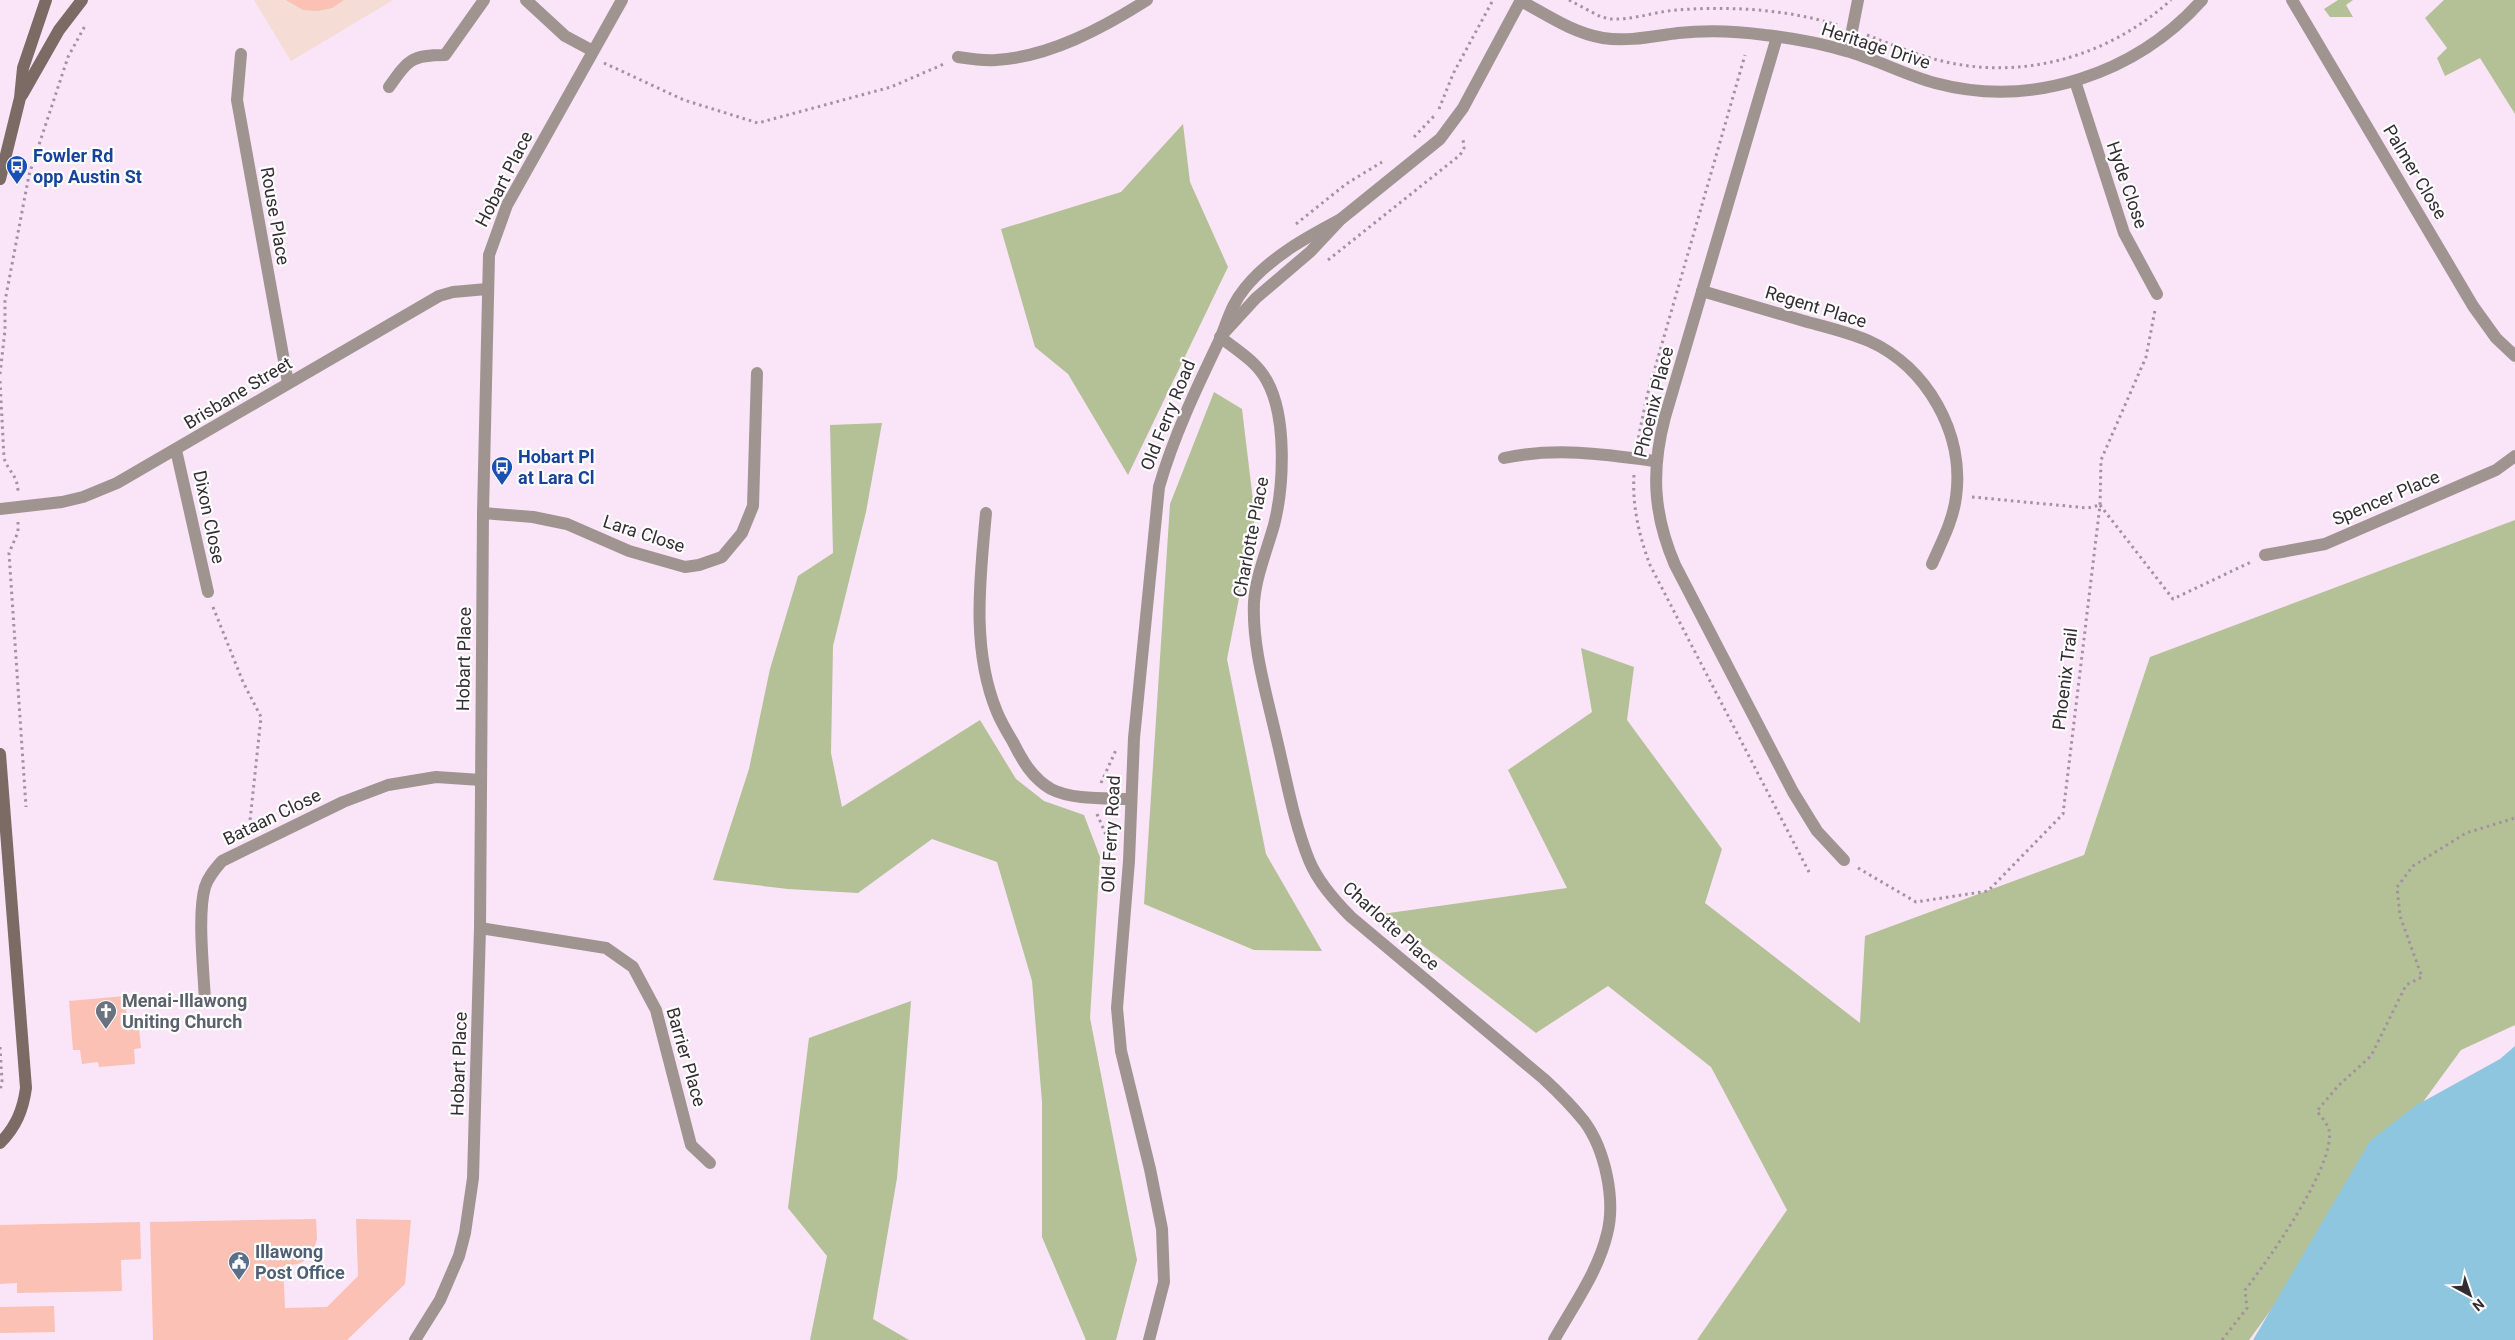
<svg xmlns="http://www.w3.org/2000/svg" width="2515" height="1340" font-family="Roboto,sans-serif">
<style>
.industrial{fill:#f5dcd4}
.green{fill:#b4c096}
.water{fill:#8ec6e0}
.building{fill:#fac1b4}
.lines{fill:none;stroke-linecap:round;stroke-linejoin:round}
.path{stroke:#a292a0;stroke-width:3;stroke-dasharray:2.5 4;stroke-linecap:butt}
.lane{stroke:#a09490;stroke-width:12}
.street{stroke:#a09490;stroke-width:12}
.secondary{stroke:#7c6a65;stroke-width:12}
.labels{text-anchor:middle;stroke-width:4.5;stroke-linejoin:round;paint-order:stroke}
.street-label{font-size:18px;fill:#342c33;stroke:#fff}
.transit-label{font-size:18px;font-weight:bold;fill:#164399;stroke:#fff;text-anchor:start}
.worship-label{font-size:18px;font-weight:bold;fill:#5b616d;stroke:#fff;text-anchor:start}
.service-label{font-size:18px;font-weight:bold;fill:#4e5e75;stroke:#fff;text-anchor:start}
</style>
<rect width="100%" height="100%" fill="#fae4f8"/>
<polygon class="industrial" points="254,0 393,0 291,61"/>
<g class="green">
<polygon points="2338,0 2353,0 2346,5 2353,17 2330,17 2324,9"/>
<polygon points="2444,0 2515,0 2515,114 2480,58 2445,76 2437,58 2447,48 2425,18"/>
<polygon points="1183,124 1190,182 1228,267 1128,475 1068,374 1035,347 1001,229 1121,192"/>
<polygon points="1214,392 1242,409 1255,517 1227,659 1266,854 1322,951 1254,950 1144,904 1170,504"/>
<polygon points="882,423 866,512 833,646 831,753 842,807 980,720 1016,779 1044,801 1084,815 1100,857 1090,1018 1137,1260 1116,1340 1086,1340 1042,1237 1042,1102 1032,981 997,862 932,839 858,893 788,889 713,880 749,769 770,669 798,576 833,553 830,425"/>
<polygon points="2515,520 2515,1025 2461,1050 2249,1340 1697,1340 1787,1210 1711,1067 1608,986 1536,1033 1382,914 1567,888 1508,770 1592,712 1581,648 1634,667 1627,720 1722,849 1705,903 1860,1023 1865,936 2084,855 2150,657"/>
<polygon points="911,1001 897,1178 873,1319 909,1340 810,1340 827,1256 788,1208 809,1038"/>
</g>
<polygon class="water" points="2515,1046 2515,1340 2253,1340 2370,1141 2415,1106 2500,1059"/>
<g class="building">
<polygon points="286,0 344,0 332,8 318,11 303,10"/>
<polygon points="125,996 127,1020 138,1019 141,1048 134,1049 135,1064 99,1067 98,1062 82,1064 80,1050 73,1050 69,1001"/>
<polygon points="316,1219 317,1239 313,1252 306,1260 298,1264 283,1266 285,1308 327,1307 358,1276 356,1219 411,1220 405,1284 347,1340 153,1340 150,1222"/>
<polygon points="140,1222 141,1259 121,1260 122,1291 17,1293 17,1283 0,1284 0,1225"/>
<polygon points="54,1306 55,1332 0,1333 0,1307"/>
</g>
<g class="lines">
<g class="path">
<path d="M1569,0L1601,17L1611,19C1633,20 1654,12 1676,10C1729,6 1787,9 1837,25"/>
<path d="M1867,35C1893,45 1919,56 1946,62C2027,80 2110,55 2171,0"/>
<polyline points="604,63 684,100 758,123 891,87 944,64"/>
<polyline points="1439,109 1453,74 1493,0"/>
<polyline points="1414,137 1436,114"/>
<polyline points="1296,224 1346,184 1382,162"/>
<polyline points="1328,260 1460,155 1464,148 1463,139"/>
<polyline points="0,374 5,330 5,301 29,175 68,57 86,24"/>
<path d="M0,381L4,458C9,473 17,474 18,491"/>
<polyline points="1637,444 1647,396 1745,55"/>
<path d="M1634,475C1632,505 1639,536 1650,565L1810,874"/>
<polyline points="1972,497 2088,508 2100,505"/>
<polyline points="2100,505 2173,599 2251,562"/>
<polyline points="18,522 18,532 9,553 26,807"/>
<polyline points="213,607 243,682 261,717 249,830"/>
<polyline points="1101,783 1116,750"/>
<polyline points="1097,814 1113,851"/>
<polyline points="1858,868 1916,902 1988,891 2063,814 2100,505 2101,460 2146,357 2155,310"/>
<polyline points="0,1047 2,1081 0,1091"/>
<path d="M2222,1340L2247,1308L2245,1290C2267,1262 2336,1165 2329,1130C2328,1124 2320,1116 2317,1111L2338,1086L2371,1056L2406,985L2422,977L2400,916L2397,887L2413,866L2466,833L2515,818"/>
</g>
<g class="lane">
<polyline points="526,0 565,36 593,51"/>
<path d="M389,87C408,60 411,55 445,55L484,0"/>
</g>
<g class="street">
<polyline points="2292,0 2473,306 2496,338 2515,356"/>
<path d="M1521,1C1547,15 1573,33 1603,38C1628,42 1654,36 1678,33C1707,30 1736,31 1765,35C1792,38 1820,43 1846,51C1876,59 1905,75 1935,83C2032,109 2136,74 2202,0"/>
<path d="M1777,37L1665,417C1651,470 1653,514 1675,565L1793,792L1817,831L1844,860"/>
<polyline points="1848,51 1858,0"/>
<polyline points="241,54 237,100 288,383"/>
<path d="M958,57C971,59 983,61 996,60C1049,57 1103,28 1147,0"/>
<polyline points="2075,81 2124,233 2157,294"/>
<path d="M1702,291C1736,301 1770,311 1804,321C1826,327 1848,332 1869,341C1927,367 1965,434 1956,497C1953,521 1941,543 1932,564"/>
<polyline points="1222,335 1256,298 1310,252 1341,219 1440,139 1463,108 1521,0"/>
<path d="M1220,337C1237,350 1257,362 1267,381C1287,417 1284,486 1274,525C1267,550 1256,576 1254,602C1252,647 1266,692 1276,736C1286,777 1293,820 1309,860C1318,882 1334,900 1351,917L1544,1079C1558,1092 1572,1106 1584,1121C1605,1149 1616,1200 1607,1234C1598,1272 1573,1306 1554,1340"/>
<polyline points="176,450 208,592"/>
<path d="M1504,458C1555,447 1604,454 1655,461"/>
<polyline points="0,509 62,502 83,497 117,483 439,296 453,292 487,289"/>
<polyline points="483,513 533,517 567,524 629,551 685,567 699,565 722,557 742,533 753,506 757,373"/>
<path d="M986,513C980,579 971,649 997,712C1001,722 1007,732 1013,742C1022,760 1032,778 1051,789C1072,800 1106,798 1130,799"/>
<polyline points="2265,555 2325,544 2496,470 2515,456"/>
<polyline points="480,928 606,948 633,967 656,1010 691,1145 710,1163"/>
<path d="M205,1003C204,972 197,915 205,887C208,877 215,869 222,861L343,802L388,785L436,777L481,780"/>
<polyline points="415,1340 440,1300 459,1256 465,1233 473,1178 480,928 483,513 489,255 507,205 622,0"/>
<path d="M1149,1340L1164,1282L1162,1229L1150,1169L1121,1051L1117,1008L1129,861L1134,738L1159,487C1174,435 1197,387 1220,339C1228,320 1231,305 1245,288C1270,257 1307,237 1341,219"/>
</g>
<g class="secondary">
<polyline points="22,95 59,30 82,0"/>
<polyline points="0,179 20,98 23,68 46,0"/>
<path d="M0,754L26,1088C23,1110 16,1127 0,1143"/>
</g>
</g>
<defs>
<g id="bus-pin" transform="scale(1.125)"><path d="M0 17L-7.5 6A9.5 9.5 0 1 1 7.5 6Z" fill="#1a4fb4" stroke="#fff"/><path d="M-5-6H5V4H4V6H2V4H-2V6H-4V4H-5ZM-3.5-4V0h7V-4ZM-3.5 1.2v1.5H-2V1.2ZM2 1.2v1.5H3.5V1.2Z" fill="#fff"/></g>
<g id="church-pin" transform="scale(1.125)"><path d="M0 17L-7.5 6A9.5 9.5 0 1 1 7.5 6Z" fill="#6b7280" stroke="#fff"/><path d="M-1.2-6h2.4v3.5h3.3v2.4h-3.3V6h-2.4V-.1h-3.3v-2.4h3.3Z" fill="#fff"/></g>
<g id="civic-pin" transform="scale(1.125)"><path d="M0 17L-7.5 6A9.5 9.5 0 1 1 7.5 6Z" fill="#5c6f8a" stroke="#fff"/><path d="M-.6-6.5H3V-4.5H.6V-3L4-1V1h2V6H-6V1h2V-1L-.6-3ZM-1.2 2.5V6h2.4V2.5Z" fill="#fff"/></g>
</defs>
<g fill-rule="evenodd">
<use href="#bus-pin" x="17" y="166"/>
<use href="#bus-pin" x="502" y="467"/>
<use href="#church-pin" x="106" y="1011"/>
<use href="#civic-pin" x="239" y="1262"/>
</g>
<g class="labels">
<g class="street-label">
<text transform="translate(1876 46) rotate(18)" y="6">Heritage Drive</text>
<text transform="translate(2415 172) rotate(59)" y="6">Palmer Close</text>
<text transform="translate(504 179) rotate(-63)" y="6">Hobart Place</text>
<text transform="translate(2127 185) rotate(71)" y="6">Hyde Close</text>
<text transform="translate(275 216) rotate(80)" y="6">Rouse Place</text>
<text transform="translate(1816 307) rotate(17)" y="6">Regent Place</text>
<text transform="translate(238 393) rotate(-31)" y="6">Brisbane Street</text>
<text transform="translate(1654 402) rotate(-76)" y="6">Phoenix Place</text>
<text transform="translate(1168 415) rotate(-68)" y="6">Old Ferry Road</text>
<text transform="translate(2386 498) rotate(-23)" y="6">Spencer Place</text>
<text transform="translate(209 517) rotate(78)" y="6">Dixon Close</text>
<text transform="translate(644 534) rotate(18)" y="6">Lara Close</text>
<text transform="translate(1251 537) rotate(-79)" y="6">Charlotte Place</text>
<text transform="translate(464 659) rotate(-89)" y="6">Hobart Place</text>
<text transform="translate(2065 679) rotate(-83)" y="6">Phoenix Trail</text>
<text transform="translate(272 817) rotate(-26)" y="6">Bataan Close</text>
<text transform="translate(1111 834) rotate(-87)" y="6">Old Ferry Road</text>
<text transform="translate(1391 926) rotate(42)" y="6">Charlotte Place</text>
<text transform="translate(686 1057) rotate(74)" y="6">Barrier Place</text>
<text transform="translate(459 1064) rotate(-88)" y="6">Hobart Place</text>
</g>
<g class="transit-label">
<text x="33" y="162">Fowler Rd<tspan x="33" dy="21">opp Austin St</tspan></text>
<text x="518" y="463">Hobart Pl<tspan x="518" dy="21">at Lara Cl</tspan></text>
</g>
<g class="worship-label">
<text x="122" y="1007">Menai-Illawong<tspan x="122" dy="21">Uniting Church</tspan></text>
</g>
<g class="service-label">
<text x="255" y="1258">Illawong<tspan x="255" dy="21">Post Office</tspan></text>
</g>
</g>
<g transform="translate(2470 1295) rotate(140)" stroke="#ffffff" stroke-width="4" paint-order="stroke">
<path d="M0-4L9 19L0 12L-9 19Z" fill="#342c33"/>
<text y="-8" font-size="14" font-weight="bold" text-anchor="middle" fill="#342c33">N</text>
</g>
</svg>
